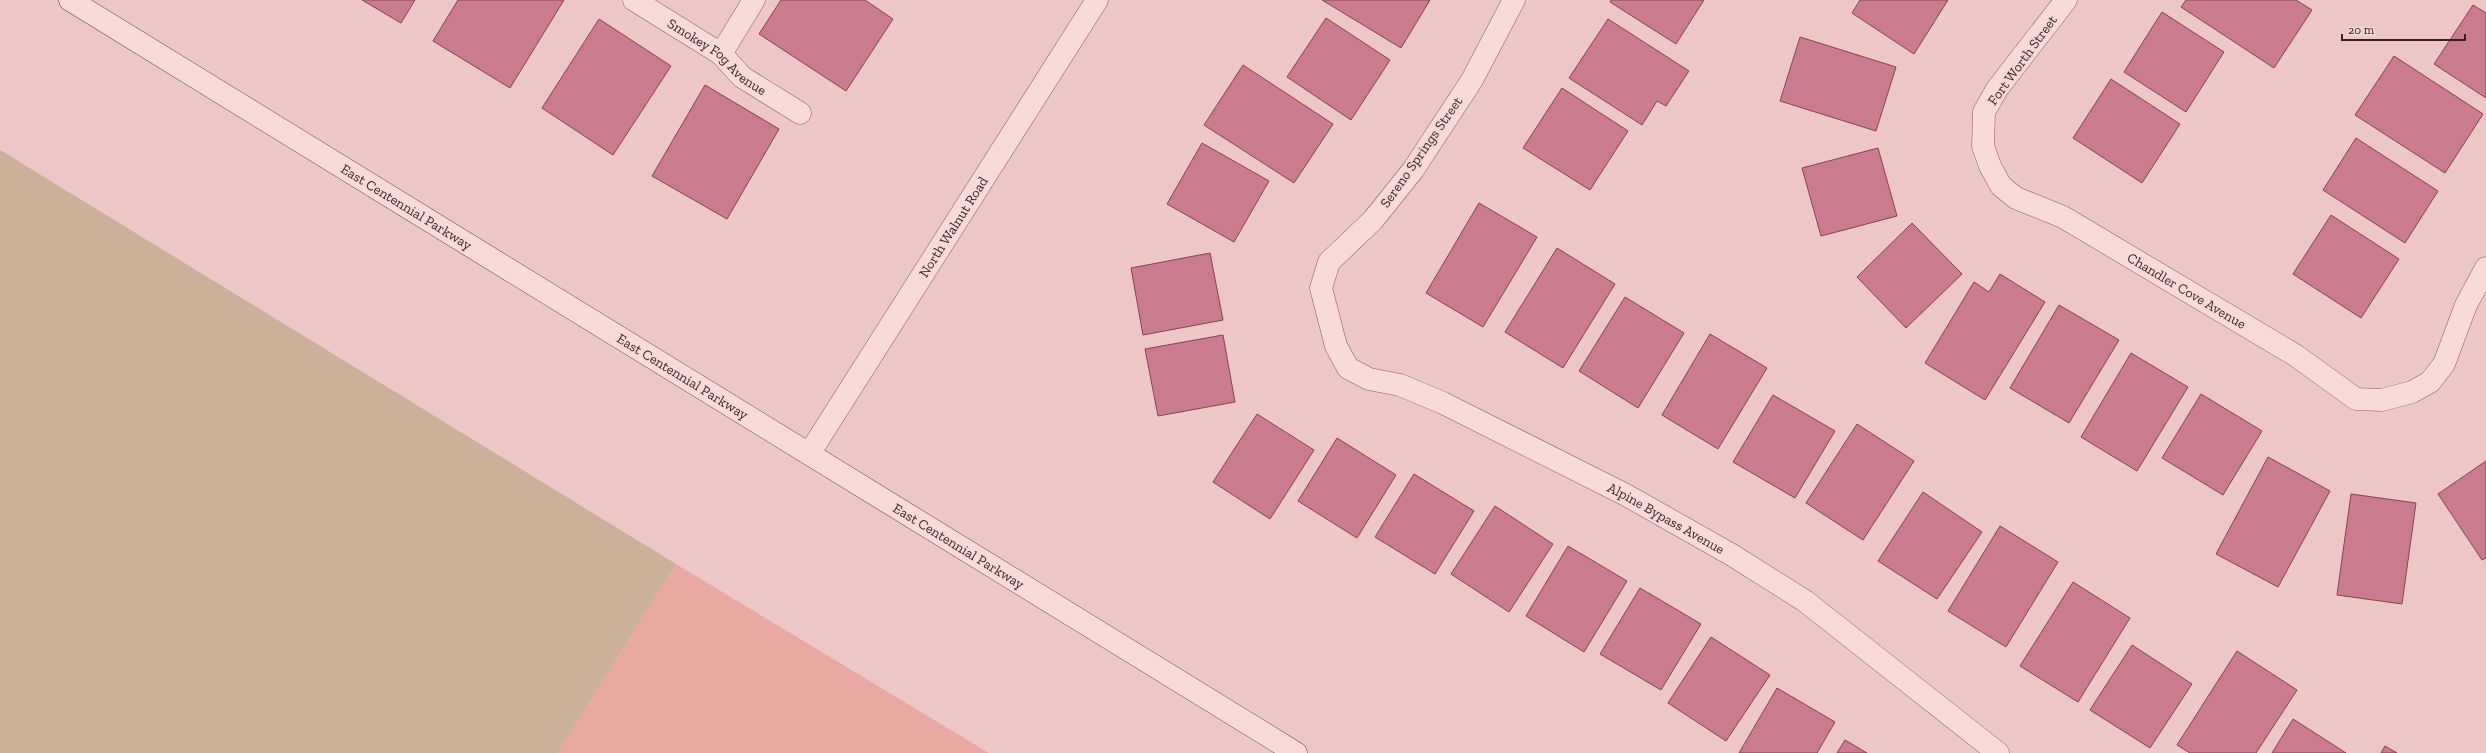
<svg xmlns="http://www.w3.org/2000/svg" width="2486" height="753" font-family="'Zilla Slab',serif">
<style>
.green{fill:#cbb199}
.sand{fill:#e8a9a3}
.building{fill:#ca7c8e;stroke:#864253}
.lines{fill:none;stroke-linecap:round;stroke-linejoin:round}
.minor-casing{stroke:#885b60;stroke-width:23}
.tertiary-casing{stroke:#885b60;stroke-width:23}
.secondary-casing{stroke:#6a3e45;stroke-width:23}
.minor{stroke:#f8dad8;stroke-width:22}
.tertiary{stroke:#f8dad8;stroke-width:22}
.secondary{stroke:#f8dad8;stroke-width:22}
.labels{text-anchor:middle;stroke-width:3;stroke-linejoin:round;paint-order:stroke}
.street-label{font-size:14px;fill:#381f23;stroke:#f5d6d4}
</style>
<rect width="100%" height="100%" fill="#edc7c5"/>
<polygon class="green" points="0,150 676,564 558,753 0,753"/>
<polygon class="sand" points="676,564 989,753 558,753"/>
<g class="building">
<polygon points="362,0 415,0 401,23"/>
<polygon points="458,0 564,0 510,88 433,41"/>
<polygon points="781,0 865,0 893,19 846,91 759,34"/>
<polygon points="1322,0 1430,0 1401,48"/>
<polygon points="1611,0 1704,0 1676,44 1610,2"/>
<polygon points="1860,0 1948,0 1914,54 1852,13"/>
<polygon points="2186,0 2296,0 2312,10 2274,68 2181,7"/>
<polygon points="2473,5 2486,13 2486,98 2434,64"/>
<polygon points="2162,12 2224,52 2186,112 2124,72"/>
<polygon points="1326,18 1390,60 1351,120 1287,77"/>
<polygon points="599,19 671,66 613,155 542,108"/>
<polygon points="1608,19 1689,71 1666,106 1657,101 1642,125 1569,78"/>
<polygon points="1800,37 1896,67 1876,131 1780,101"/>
<polygon points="2394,56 2483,114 2445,173 2355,115"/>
<polygon points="1243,65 1333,124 1294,183 1204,125"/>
<polygon points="2111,79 2180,124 2142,183 2073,138"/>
<polygon points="705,85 779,129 727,219 652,176"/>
<polygon points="1562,88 1628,131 1590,190 1523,148"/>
<polygon points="2356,138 2438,191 2405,243 2323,190"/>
<polygon points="1202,143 1269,181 1234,242 1167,204"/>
<polygon points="1878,148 1897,216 1821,236 1802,168"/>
<polygon points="1479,203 1537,237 1483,327 1426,293"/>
<polygon points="2331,215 2399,259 2361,318 2293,274"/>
<polygon points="1912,223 1962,274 1906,328 1857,277"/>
<polygon points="1557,248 1615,284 1563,368 1505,332"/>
<polygon points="1210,253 1223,320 1143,335 1131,268"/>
<polygon points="2000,274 2045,302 1985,400 1925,363 1974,282 1989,292"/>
<polygon points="1625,297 1684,333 1638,408 1579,371"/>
<polygon points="2059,305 2119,340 2069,423 2010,388"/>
<polygon points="1710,334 1767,368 1718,449 1662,415"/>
<polygon points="1223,335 1235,402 1158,416 1145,349"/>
<polygon points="2131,353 2188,387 2137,471 2081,437"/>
<polygon points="2201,394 2262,431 2223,495 2162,458"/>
<polygon points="1773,395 1835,431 1795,498 1733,462"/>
<polygon points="1257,414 1314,450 1270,519 1213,482"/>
<polygon points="1857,424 1914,461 1863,540 1806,503"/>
<polygon points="1337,438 1396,475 1357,538 1298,501"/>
<polygon points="2268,457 2330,491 2278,587 2216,554"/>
<polygon points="2486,461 2486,558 2482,560 2438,494"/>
<polygon points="1414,474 1474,511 1435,574 1375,537"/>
<polygon points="1923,492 1982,532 1937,599 1878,561"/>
<polygon points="2351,494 2416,503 2402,604 2337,595"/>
<polygon points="1495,506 1553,544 1509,612 1451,574"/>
<polygon points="2000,526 2058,562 2006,647 1948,611"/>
<polygon points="1568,546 1627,581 1584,652 1526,616"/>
<polygon points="2073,582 2130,618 2078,702 2020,666"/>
<polygon points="1640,588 1701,624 1661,690 1600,654"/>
<polygon points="1711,637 1770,675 1726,741 1668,703"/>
<polygon points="2132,645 2192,684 2150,748 2090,710"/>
<polygon points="2237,651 2297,690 2256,753 2190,753 2177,745"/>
<polygon points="1777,688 1835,722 1817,753 1739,753"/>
<polygon points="2293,719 2346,753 2272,753"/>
<polygon points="1845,740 1867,753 1837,753"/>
<polygon points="2385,746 2397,753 2381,753"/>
</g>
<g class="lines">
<g class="minor-casing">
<g id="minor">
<path id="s1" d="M634,0L721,54L742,77L800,113"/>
<path id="s2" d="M1514,0L1472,80L1413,170L1373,220L1329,262L1321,288L1336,346L1348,368L1369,379L1400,385L1443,403L1626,495L1732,555L1805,601L1998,753"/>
<path id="s3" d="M2066,0L1997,89L1984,112L1983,146L1990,166L2001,186L2016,198L2063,217L2295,355L2356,399L2382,400L2412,392L2430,382L2444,364L2466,305L2486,268"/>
<polyline points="721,54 754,0"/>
</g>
</g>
<g class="tertiary-casing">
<g id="tertiary">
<path id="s4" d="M809,454L1097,0"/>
</g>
</g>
<g class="secondary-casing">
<g id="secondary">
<path id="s5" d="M70,0L1296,753"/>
</g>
</g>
<use href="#minor" class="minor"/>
<use href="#tertiary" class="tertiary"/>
<use href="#secondary" class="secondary"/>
</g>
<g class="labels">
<g class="street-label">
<text dy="5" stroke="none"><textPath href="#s1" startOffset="101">Smokey Fog Avenue</textPath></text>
<text transform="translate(2022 60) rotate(-54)" y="5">Fort Worth Street</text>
<text transform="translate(1421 152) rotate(-55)" y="5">Sereno Springs Street</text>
<text dy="5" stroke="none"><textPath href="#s5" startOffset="395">East Centennial Parkway</textPath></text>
<text dy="5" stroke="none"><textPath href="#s4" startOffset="269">North Walnut Road</textPath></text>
<text dy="5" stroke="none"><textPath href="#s3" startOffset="431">Chandler Cove Avenue</textPath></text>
<text dy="5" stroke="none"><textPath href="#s5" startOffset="719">East Centennial Parkway</textPath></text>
<text dy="5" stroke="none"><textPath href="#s2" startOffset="788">Alpine Bypass Avenue</textPath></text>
<text dy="5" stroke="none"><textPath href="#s5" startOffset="1043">East Centennial Parkway</textPath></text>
</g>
</g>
<path d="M2342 34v6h123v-6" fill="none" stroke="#381f23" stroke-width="2"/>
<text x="2348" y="34" font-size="12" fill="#381f23" stroke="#f5d6d4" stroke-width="3" paint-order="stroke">20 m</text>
</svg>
